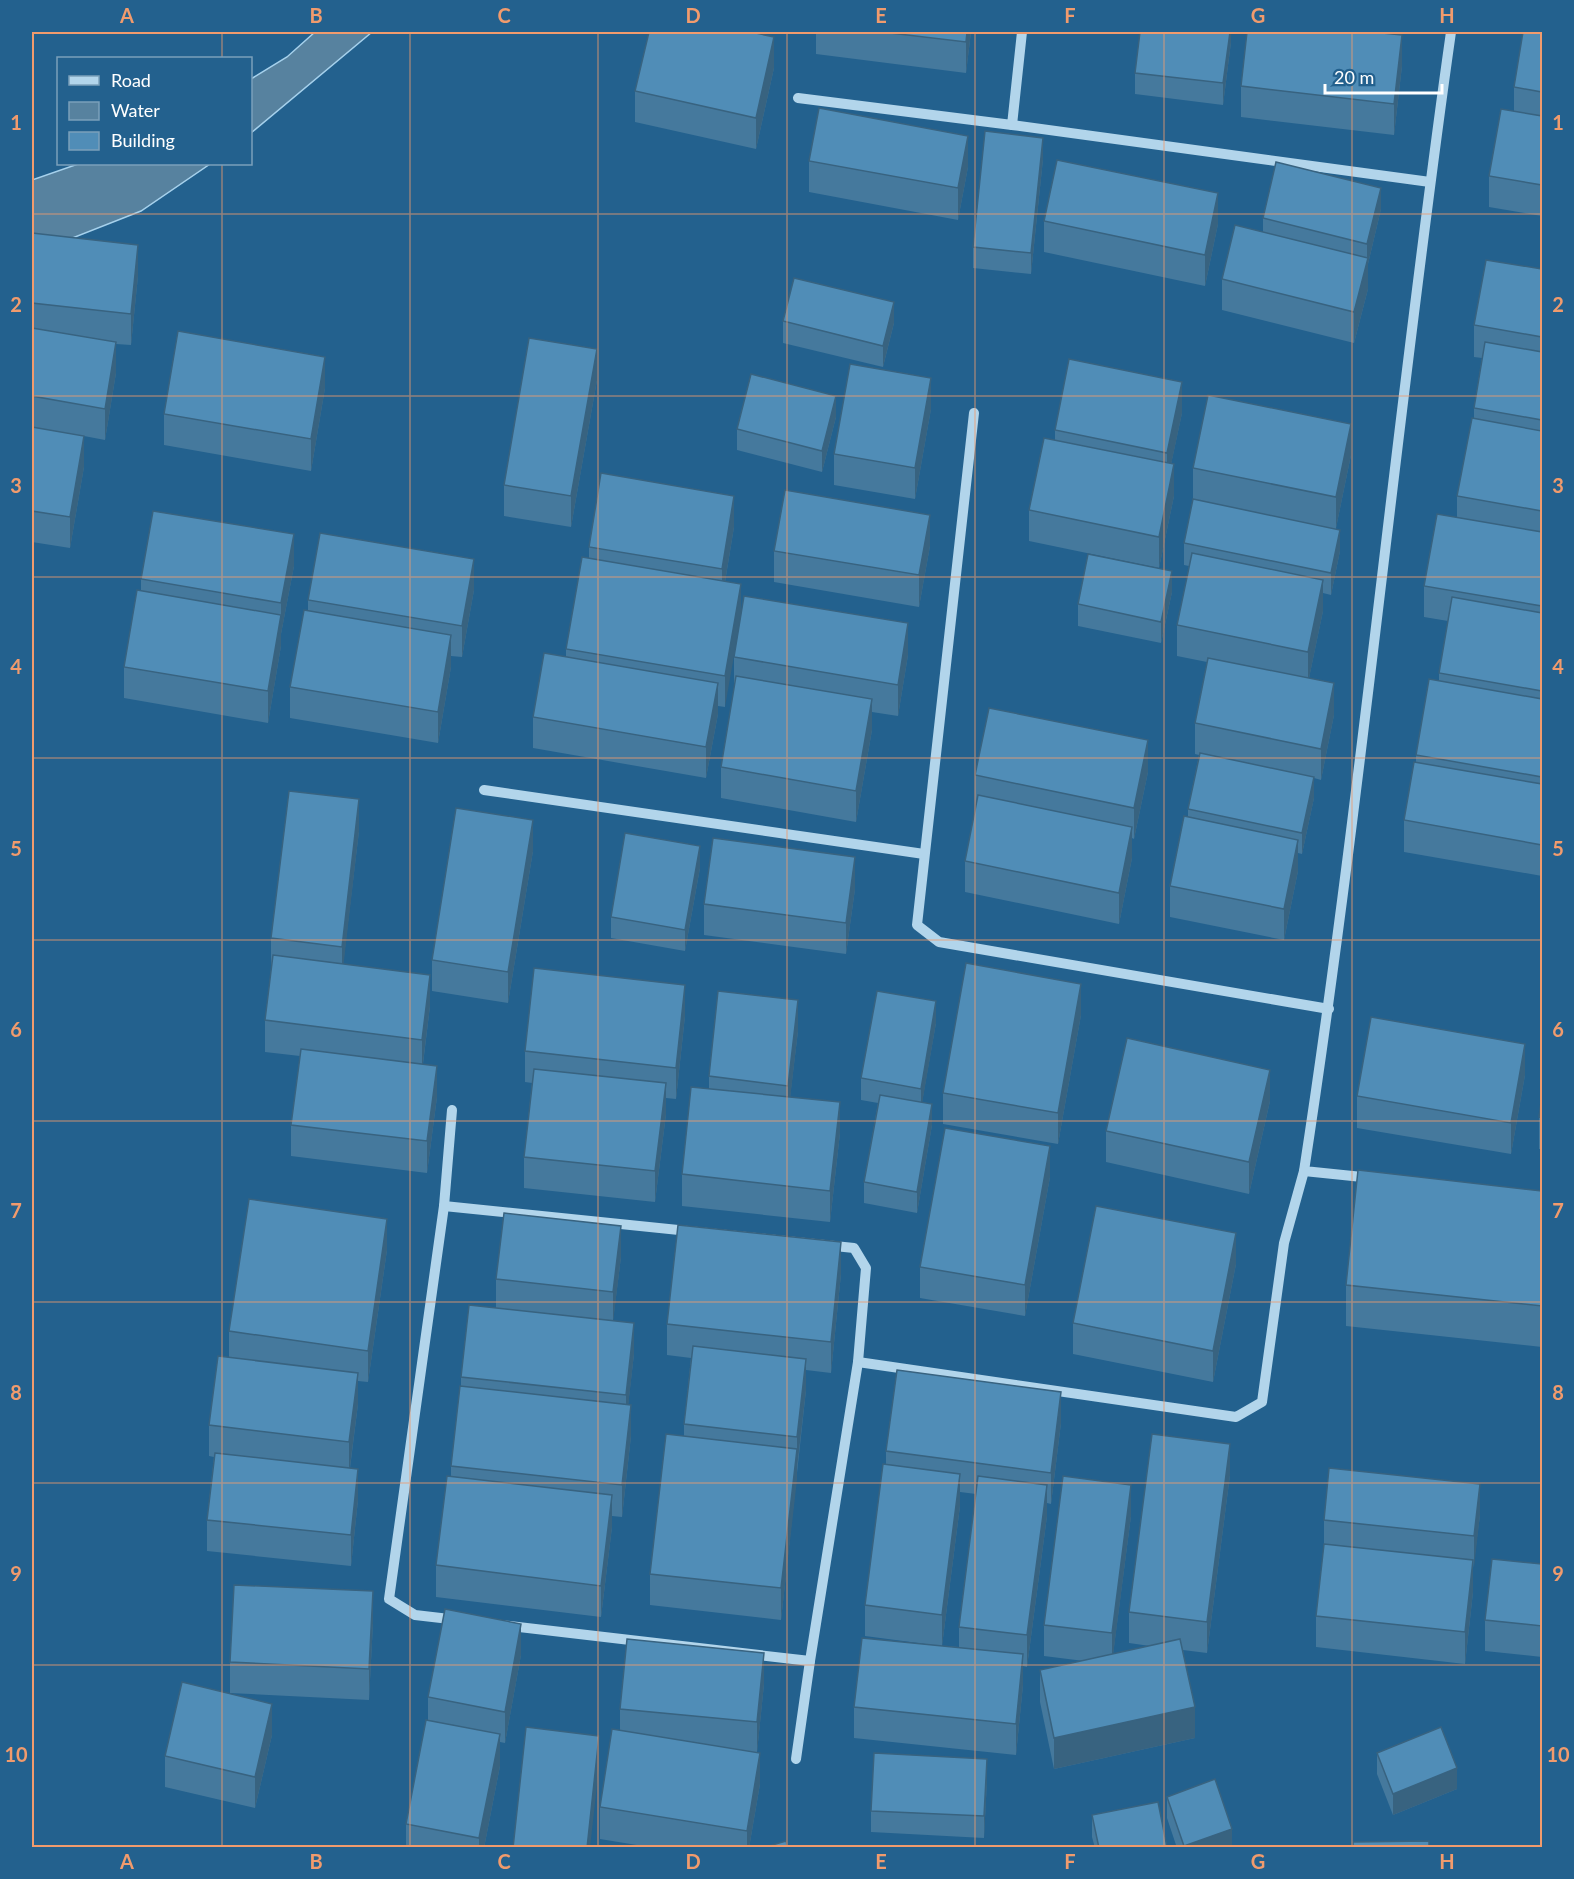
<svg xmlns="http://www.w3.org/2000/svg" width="1574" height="1879" font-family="Lato,sans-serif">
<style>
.water{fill:#57829f;stroke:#a6d1ec;stroke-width:1.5}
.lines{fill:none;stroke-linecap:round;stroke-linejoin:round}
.minor{stroke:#b2d5eb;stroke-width:10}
.wall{fill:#45799d;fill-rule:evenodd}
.shaded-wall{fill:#386380}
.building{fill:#508db7;stroke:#386380;stroke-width:1.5}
.grid{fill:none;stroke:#f19b6d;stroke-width:1.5;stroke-opacity:0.55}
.neatline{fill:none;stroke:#f19b6d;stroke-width:2}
.grid-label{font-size:20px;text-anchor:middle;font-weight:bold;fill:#f19b6d}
</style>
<rect width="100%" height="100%" fill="#23618e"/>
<g class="water">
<polygon points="315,32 372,32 251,133 251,79 287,57"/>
<polygon points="78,164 210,164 141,211 32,254 32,180"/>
</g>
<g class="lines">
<g class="minor">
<polyline points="798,98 1012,125 1022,32"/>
<polyline points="1012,125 1430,182"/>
<polyline points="974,413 917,925 939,942 1329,1009"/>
<polyline points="484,790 924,854"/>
<path d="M1372,1178L1304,1171C1362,793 1397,411 1451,32"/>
<polygon points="444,1206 854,1248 866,1268 858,1362 810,1661 415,1615 389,1599"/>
<polyline points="444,1206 452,1110"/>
<polyline points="858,1362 1236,1417 1262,1402 1284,1243 1304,1171"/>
<polyline points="796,1759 810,1661"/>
</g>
</g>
<g class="wall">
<polygon points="816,32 971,32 966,73 816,54"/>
<polygon points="1231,32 1231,42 1223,105 1135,94 1135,73"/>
<polygon points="1542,32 1542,216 1489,207 1489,176 1514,111 1514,87"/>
<polygon points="1402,66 1394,135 1241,117 1241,86"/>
<polygon points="774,68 756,149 635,122 635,91"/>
<polygon points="1043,159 1031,274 973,268 973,247"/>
<polygon points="809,161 968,167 958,220 809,192"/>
<polygon points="1381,209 1368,264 1368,289 1354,343 1222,310 1222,279 1263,232 1263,218"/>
<polygon points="1044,221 1218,224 1205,286 1044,252"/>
<polygon points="32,233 138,276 131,345 116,344 116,373 105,440 84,436 84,467 70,548 32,542"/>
<polygon points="1542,269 1542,876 1404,852 1404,820 1416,762 1416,755 1439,680 1439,673 1448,621 1424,617 1424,586 1457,518 1457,496 1474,419 1474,408 1482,358 1474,357 1474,325"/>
<polygon points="783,321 894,323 883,367 783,343"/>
<polygon points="597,380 571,527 504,516 504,485"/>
<polygon points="325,388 311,471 164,445 164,414"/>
<polygon points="931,409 915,499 834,485 834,454"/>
<polygon points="1182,413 1171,464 1174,496 1159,568 1029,541 1029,510 1055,440 1055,430"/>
<polygon points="836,417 822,472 737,450 737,429"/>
<polygon points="1351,455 1336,528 1340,551 1331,595 1323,593 1323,611 1309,678 1334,715 1321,780 1314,778 1314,798 1302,854 1298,853 1298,871 1284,940 1170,917 1170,886 1188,817 1188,809 1199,755 1195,754 1195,723 1207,662 1177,656 1177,625 1189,566 1184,565 1184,543 1193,499 1193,468"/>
<polygon points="734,527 725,582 725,707 718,706 718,714 706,778 533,748 533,717 566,657 566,649 589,559 589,547"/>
<polygon points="930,546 919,607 774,582 774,551"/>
<polygon points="294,566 281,634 281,646 268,723 124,698 124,667 141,591 141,579"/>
<polygon points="474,590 462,657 451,656 451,667 438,743 290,718 290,687 308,611 308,600"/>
<polygon points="1172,592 1161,643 1078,626 1078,604"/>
<polygon points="908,655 898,716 872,712 872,730 856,822 721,798 721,767 734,688 734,657"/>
<polygon points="1148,772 1134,839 1132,838 1132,858 1119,924 965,892 965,861 976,807 975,806 975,775"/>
<polygon points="359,831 343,964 430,1006 423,1064 437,1097 427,1173 291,1156 291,1125 300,1056 265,1052 265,1020 271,970 271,938"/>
<polygon points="533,851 508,1003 432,991 432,960"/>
<polygon points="700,868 685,951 611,938 611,917"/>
<polygon points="855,889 846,954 704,935 704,904"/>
<polygon points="1081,1015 1058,1144 943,1124 943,1093"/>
<polygon points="685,1016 676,1099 666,1098 666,1114 655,1202 524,1188 524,1157 532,1083 525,1082 525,1051"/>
<polygon points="936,1023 922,1102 932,1125 917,1213 864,1203 864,1182 878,1103 861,1100 861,1078"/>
<polygon points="798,1031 790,1097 840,1133 830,1222 682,1206 682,1174 709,1088 709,1076"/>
<polygon points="1525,1075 1511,1154 1357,1128 1357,1096"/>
<polygon points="1542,1095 1542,1149 1539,1149 1539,1117"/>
<polygon points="1270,1101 1249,1194 1106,1162 1106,1131"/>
<polygon points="1050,1177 1025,1316 920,1298 920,1267"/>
<polygon points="1542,1191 1542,1347 1346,1326 1346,1285"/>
<polygon points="387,1250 368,1382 358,1381 358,1404 350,1468 358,1500 351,1566 207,1551 207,1520 214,1457 209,1456 209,1425 229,1358 229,1331"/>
<polygon points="621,1257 613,1320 634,1354 628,1405 631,1436 622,1517 612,1516 612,1527 601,1617 436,1597 436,1565 451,1476 451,1466 461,1387 461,1377 496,1308 496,1279"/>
<polygon points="1236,1264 1213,1382 1073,1354 1073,1323"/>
<polygon points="841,1274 831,1373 806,1370 806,1390 781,1620 650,1605 650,1574 684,1436 684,1424 691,1358 667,1355 667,1324"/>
<path d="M1061,1423L1051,1504L1047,1503V1516L1027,1667L1023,1666V1685L1016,1755L854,1738V1707L941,1646L865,1636V1605L886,1465V1451ZM960,1492L976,1494L959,1627V1647L942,1646L960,1506Z"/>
<polygon points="1230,1475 1207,1653 1183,1650 1195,1738 1054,1769 1040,1702 1040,1670 1084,1661 1044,1656 1044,1625 1131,1516 1113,1654 1150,1646 1129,1643 1129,1612"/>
<polygon points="1480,1515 1473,1568 1473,1592 1465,1664 1316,1647 1316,1616 1324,1546 1324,1520"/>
<polygon points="1542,1564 1542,1657 1485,1651 1485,1620"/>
<polygon points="373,1623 369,1700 230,1693 230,1662"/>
<polygon points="521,1655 505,1743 500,1742 500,1766 484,1848 406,1848 406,1824 428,1720 428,1697"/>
<polygon points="764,1684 757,1752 760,1784 749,1848 655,1848 600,1839 600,1807 620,1730 620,1709"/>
<polygon points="272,1735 255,1808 165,1787 165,1756"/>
<polygon points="1377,1753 1457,1789 1393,1815 1377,1774"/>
<polygon points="987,1780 984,1838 871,1832 871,1811"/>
<polygon points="1167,1797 1232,1848 1177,1848 1167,1818"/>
<polygon points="1158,1802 1167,1848 1095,1848 1092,1837 1092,1815"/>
</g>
<g class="shaded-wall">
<polygon points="967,32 971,32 966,73 966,42"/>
<polygon points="1230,32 1231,32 1231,42 1223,105 1223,83"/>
<polygon points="1402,35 1402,66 1394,135 1394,104"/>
<polygon points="774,37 774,68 756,149 756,118"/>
<polygon points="968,136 968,167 958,220 958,188"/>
<polygon points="1043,138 1043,159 1031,274 1031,253"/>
<polygon points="1381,188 1381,209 1368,264 1368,289 1354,343 1354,312 1367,259 1367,244"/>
<polygon points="1218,193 1218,224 1205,286 1205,255"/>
<polygon points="138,245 138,276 131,345 131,314"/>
<polygon points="894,302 894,323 883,367 883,346"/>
<polygon points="116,342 116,373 105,440 105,409"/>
<polygon points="597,349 597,380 571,527 571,496"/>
<polygon points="325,357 325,388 311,471 311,439"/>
<polygon points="931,378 931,409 915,499 915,468"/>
<polygon points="1182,382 1182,413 1167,484 1167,453"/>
<polygon points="836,396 836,417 822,472 822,451"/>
<polygon points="1351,424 1351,455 1336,528 1336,497"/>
<polygon points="84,436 84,467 70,548 70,517"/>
<polygon points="1174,464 1174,496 1159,568 1159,537"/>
<polygon points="734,496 734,527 722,600 722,569"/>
<polygon points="930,515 930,546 919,607 919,575"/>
<polygon points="1340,530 1340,551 1331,595 1331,573"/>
<polygon points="294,534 294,566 281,634 281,603"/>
<polygon points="474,559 474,590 462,657 462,626"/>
<polygon points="1172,571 1172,592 1161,643 1161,622"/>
<polygon points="1323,580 1323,611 1308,683 1308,652"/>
<polygon points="741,584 741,616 725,707 725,676"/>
<polygon points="281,615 281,646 268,723 268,691"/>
<polygon points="908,623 908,655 898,716 898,685"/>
<polygon points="451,635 451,667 438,743 438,712"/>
<polygon points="718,683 718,714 706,778 706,747"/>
<polygon points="1334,683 1334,715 1321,780 1321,749"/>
<polygon points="872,699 872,730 856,822 856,791"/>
<polygon points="1148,740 1148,772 1134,839 1134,808"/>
<polygon points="1314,777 1314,798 1302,854 1302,833"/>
<polygon points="359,799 359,831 342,978 342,947"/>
<polygon points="533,820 533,851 508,1003 508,972"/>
<polygon points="1132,827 1132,858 1119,924 1119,893"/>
<polygon points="1298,840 1298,871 1284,940 1284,909"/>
<polygon points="700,846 700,868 685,951 685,930"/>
<polygon points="855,857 855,889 846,954 846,923"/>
<polygon points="430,975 430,1006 422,1071 422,1040"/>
<polygon points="1081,984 1081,1015 1058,1144 1058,1113"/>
<polygon points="685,985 685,1016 676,1099 676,1068"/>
<polygon points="798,1000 798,1031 788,1117 788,1086"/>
<polygon points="936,1001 936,1023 921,1110 921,1089"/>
<polygon points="1525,1044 1525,1075 1511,1154 1511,1123"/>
<polygon points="437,1066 437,1097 427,1173 427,1141"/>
<polygon points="1270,1070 1270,1101 1249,1194 1249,1162"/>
<polygon points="666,1083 666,1114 655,1202 655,1171"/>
<polygon points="840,1102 840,1133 830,1222 830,1191"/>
<polygon points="932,1104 932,1125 917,1213 917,1192"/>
<polygon points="1050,1146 1050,1177 1025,1316 1025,1285"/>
<polygon points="387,1219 387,1250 368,1382 368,1351"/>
<polygon points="621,1226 621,1257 613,1323 613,1292"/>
<polygon points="1236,1233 1236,1264 1213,1382 1213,1351"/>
<polygon points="841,1242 841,1274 831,1373 831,1342"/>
<polygon points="634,1323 634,1354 626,1426 626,1395"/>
<polygon points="806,1359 806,1390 797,1468 797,1437"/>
<polygon points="358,1373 358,1404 349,1474 349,1442"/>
<polygon points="1061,1392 1061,1423 1051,1504 1051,1473"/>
<polygon points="631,1405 631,1436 622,1517 622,1485"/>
<polygon points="1230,1444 1230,1475 1207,1653 1207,1622"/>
<polygon points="797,1449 797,1480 781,1620 781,1588"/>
<polygon points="358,1469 358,1500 351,1566 351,1535"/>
<polygon points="960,1474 960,1506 942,1646 942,1615"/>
<polygon points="1480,1484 1480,1515 1474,1568 1474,1536"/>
<polygon points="1047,1485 1047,1516 1027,1667 1027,1635"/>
<polygon points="1131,1485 1131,1516 1112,1664 1112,1633"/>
<polygon points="612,1495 612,1527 601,1617 601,1586"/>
<polygon points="1473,1560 1473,1592 1465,1664 1465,1632"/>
<polygon points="373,1591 373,1623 369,1700 369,1669"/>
<polygon points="521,1624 521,1655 505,1743 505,1712"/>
<polygon points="764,1653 764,1684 757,1753 757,1722"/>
<polygon points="1023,1654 1023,1685 1016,1755 1016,1724"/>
<polygon points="272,1704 272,1735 255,1808 255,1777"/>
<polygon points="1195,1707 1195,1738 1054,1769 1054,1738"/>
<polygon points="500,1734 500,1766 484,1848 479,1848 479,1838"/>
<polygon points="599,1736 599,1767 590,1848 587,1848"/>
<polygon points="760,1753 760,1784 749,1848 747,1848 747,1831"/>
<polygon points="987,1759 987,1780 984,1838 984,1816"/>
<polygon points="1457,1768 1457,1789 1393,1815 1393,1794"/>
<polygon points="1232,1829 1232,1848 1184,1848 1184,1846"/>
</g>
<g class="building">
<polygon points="649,32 751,32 774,37 756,118 635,91"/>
<polygon points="882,32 967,32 966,42"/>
<polygon points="1140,32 1230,32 1223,83 1135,73"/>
<polygon points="1247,32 1372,32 1402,35 1394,104 1241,86"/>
<polygon points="1523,32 1542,32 1542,92 1514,87"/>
<polygon points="819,108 968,136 958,188 809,161"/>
<polygon points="1501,109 1542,116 1542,185 1489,176"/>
<polygon points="985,131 1043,138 1031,253 973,247"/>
<polygon points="1057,160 1218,193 1205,255 1044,221"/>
<polygon points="1276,162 1381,188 1367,244 1263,218"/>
<polygon points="1235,225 1368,258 1354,312 1222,279"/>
<polygon points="32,233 138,245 131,314 32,303"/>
<polygon points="1486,260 1542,269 1542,337 1474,325"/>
<polygon points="794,278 894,302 883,346 783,321"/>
<polygon points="32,328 116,342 105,409 32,396"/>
<polygon points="178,331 325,357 311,439 164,414"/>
<polygon points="529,338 597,349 571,496 504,485"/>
<polygon points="1485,342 1542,352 1542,420 1474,408"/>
<polygon points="1069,359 1182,382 1167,453 1055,430"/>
<polygon points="850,364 931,378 915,468 834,454"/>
<polygon points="751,374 836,396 822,451 737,429"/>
<polygon points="1208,395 1351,424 1336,497 1193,468"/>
<polygon points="1472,418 1542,431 1542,511 1457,496"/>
<polygon points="32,427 84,436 70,517 32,511"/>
<polygon points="1044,438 1174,464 1159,537 1029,510"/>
<polygon points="601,473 734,496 722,569 589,547"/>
<polygon points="785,490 930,515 919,575 774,551"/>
<polygon points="1193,499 1340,530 1331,573 1184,543"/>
<polygon points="153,511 294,534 281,603 141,579"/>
<polygon points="1437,514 1542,532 1542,606 1424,586"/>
<polygon points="320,533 474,559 462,626 308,600"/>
<polygon points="1192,553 1323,580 1308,652 1177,625"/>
<polygon points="1088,554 1172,571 1161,622 1078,604"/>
<polygon points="582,557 741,584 725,676 566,649"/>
<polygon points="137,590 281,615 268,691 124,667"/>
<polygon points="744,596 908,623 898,685 734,657"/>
<polygon points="1452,597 1542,613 1542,691 1439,673"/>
<polygon points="304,610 451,635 438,712 290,687"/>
<polygon points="544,653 718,683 706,747 533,717"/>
<polygon points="1208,658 1334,683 1321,749 1195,723"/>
<polygon points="736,676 872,699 856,791 721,767"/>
<polygon points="1429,679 1542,699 1542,777 1416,755"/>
<polygon points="989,708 1148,740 1134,808 975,775"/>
<polygon points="1200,753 1314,777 1302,833 1188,809"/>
<polygon points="1414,762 1542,784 1542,845 1404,820"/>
<polygon points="289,791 359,799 342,947 271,938"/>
<polygon points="978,795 1132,827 1119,893 965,861"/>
<polygon points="456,808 533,820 508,972 432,960"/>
<polygon points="1184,816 1298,840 1284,909 1170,886"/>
<polygon points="625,833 700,846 685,930 611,917"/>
<polygon points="713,838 855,857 846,923 704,904"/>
<polygon points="273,955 430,975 422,1040 265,1020"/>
<polygon points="966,963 1081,984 1058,1113 943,1093"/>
<polygon points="534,968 685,985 676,1068 525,1051"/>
<polygon points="718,991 798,1000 788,1086 709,1076"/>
<polygon points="877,991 936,1001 921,1089 861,1078"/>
<polygon points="1371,1017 1525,1044 1511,1123 1357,1096"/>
<polygon points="1127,1038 1270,1070 1249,1162 1106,1131"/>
<polygon points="301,1049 437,1066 427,1141 291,1125"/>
<polygon points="534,1069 666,1083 655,1171 524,1157"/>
<polygon points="691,1087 840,1102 830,1191 682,1174"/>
<polygon points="880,1095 932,1104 917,1192 864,1182"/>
<polygon points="1542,1095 1542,1118 1539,1117"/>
<polygon points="945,1128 1050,1146 1025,1285 920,1267"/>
<polygon points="1358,1170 1542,1191 1542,1306 1346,1285"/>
<polygon points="249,1199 387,1219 368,1351 229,1331"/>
<polygon points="1096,1206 1236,1233 1213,1351 1073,1323"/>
<polygon points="504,1213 621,1226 613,1292 496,1279"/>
<polygon points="678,1225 841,1242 831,1342 667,1324"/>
<polygon points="469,1305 634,1323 626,1395 461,1377"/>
<polygon points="693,1346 806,1359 797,1437 684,1424"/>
<polygon points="218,1356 358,1373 349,1442 209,1425"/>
<polygon points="897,1370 1061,1392 1051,1473 886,1451"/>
<polygon points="460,1386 631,1405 622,1485 451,1466"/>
<polygon points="666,1434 797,1449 781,1588 650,1574"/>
<polygon points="1152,1434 1230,1444 1207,1622 1129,1612"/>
<polygon points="215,1453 358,1469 351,1535 207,1520"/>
<polygon points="883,1464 960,1474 942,1615 865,1605"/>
<polygon points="1329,1468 1480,1484 1474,1536 1324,1520"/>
<polygon points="447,1476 612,1495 601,1586 436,1565"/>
<polygon points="978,1476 1047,1485 1027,1635 959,1627"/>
<polygon points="1063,1476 1131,1485 1112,1633 1044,1625"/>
<polygon points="1324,1544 1473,1560 1465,1632 1316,1616"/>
<polygon points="1492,1559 1542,1564 1542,1626 1485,1620"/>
<polygon points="234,1585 373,1591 369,1669 230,1662"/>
<polygon points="445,1609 521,1624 505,1712 428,1697"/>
<polygon points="862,1638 1023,1654 1016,1724 854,1707"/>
<polygon points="627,1639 764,1653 757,1722 620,1709"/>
<polygon points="1180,1639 1195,1707 1054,1738 1040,1670"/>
<polygon points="182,1682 272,1704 255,1777 165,1756"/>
<polygon points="426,1720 500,1734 479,1838 406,1824"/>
<polygon points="526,1727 599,1736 587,1848 513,1848"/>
<polygon points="1441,1727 1457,1768 1393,1794 1377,1753"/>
<polygon points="612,1729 760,1753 747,1831 600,1807"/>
<polygon points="874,1753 987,1759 984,1816 871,1811"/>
<polygon points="1215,1779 1232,1829 1184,1846 1167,1797"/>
<polygon points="1158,1802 1167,1847 1099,1848 1092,1815"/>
<polygon points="786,1841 788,1848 762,1848"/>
<polygon points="1429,1841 1429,1848 1353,1848 1353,1842"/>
</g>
<path class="grid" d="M222,32V58M410,32V1848M598,32V1848M787,32V1848M975,32V1848M1164,32V1848M1352,32V1848M222,164V1848M32,214H1542M32,396H1542M32,577H1542M32,758H1542M32,940H1542M32,1121H1542M32,1302H1542M32,1483H1542M32,1665H1542"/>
<rect width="1574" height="1879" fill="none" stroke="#23618e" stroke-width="66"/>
<rect x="57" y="57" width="195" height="108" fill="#23618e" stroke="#7ba0bb" stroke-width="1.5"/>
<rect x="69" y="76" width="30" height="9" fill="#b2d5eb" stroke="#7ba0bb" stroke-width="1.5"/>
<text x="111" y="87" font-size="18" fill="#ffffff">Road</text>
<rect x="69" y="102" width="30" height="18" fill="#57829f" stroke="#7ba0bb" stroke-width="1.5"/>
<text x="111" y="117" font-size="18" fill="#ffffff">Water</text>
<rect x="69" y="132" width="30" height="18" fill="#508db7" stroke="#7ba0bb" stroke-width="1.5"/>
<text x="111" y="147" font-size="18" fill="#ffffff">Building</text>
<path d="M1325 84v9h117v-9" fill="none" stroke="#ffffff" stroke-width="3"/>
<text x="1334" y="84" font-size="18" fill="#ffffff" stroke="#23618e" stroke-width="4.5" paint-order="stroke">20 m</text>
<rect x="33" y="33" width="1508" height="1813" class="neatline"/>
<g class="grid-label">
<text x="127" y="23">A</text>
<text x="316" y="23">B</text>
<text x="504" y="23">C</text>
<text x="693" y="23">D</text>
<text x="881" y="23">E</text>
<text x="1070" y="23">F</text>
<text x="1258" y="23">G</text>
<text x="1447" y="23">H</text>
<text x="16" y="130">1</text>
<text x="1558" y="130">1</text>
<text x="16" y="312">2</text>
<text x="1558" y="312">2</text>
<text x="16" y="493">3</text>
<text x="1558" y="493">3</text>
<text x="16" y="674">4</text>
<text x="1558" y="674">4</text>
<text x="16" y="856">5</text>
<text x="1558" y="856">5</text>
<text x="16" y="1037">6</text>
<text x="1558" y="1037">6</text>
<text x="16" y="1218">7</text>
<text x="1558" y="1218">7</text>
<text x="16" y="1400">8</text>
<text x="1558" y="1400">8</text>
<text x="16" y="1581">9</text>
<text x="1558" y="1581">9</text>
<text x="16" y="1762">10</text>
<text x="1558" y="1762">10</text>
<text x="127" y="1869">A</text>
<text x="316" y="1869">B</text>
<text x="504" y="1869">C</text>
<text x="693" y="1869">D</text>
<text x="881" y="1869">E</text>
<text x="1070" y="1869">F</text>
<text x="1258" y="1869">G</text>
<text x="1447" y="1869">H</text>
</g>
</svg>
